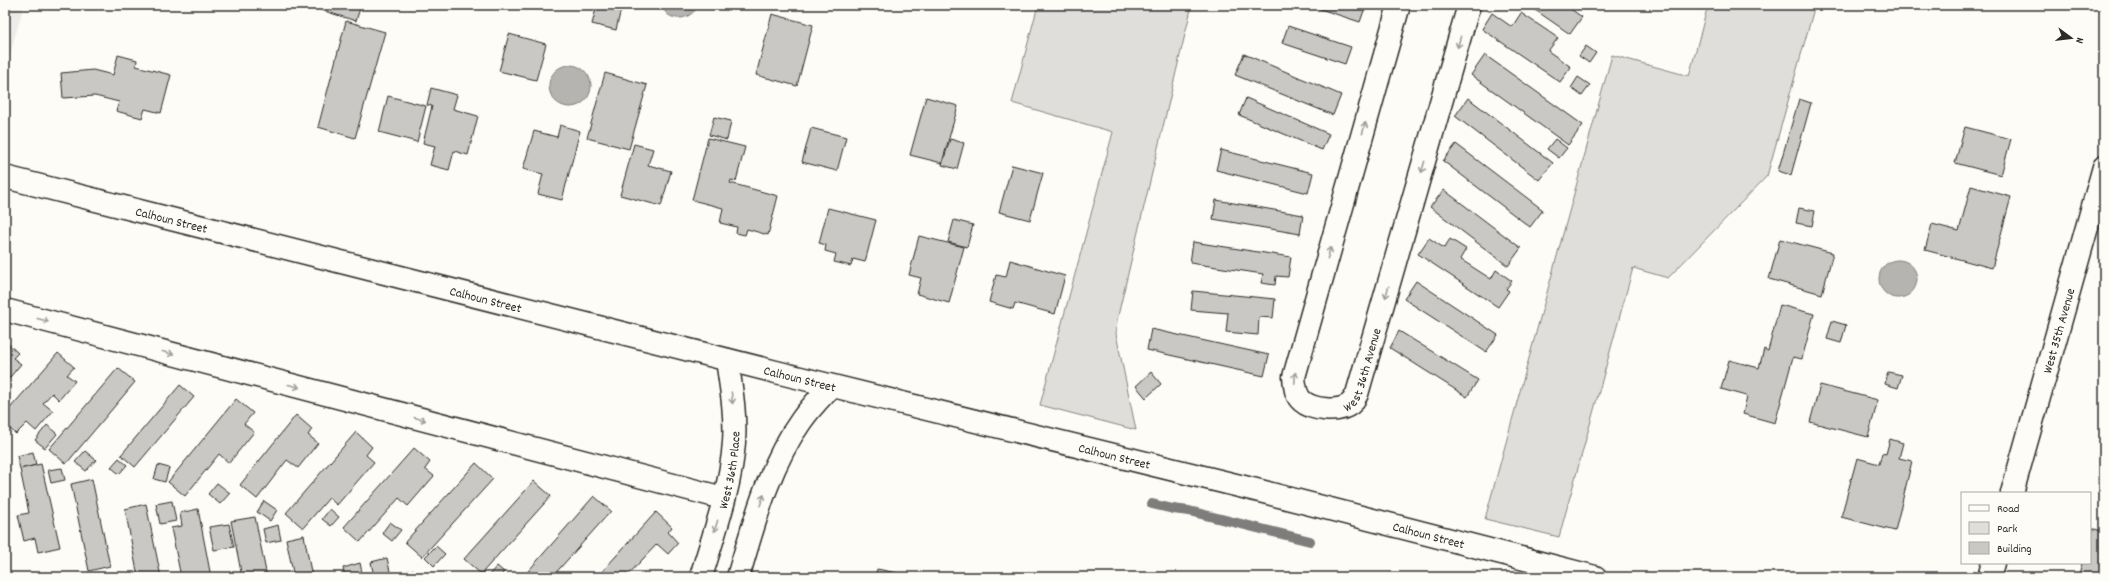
<svg xmlns="http://www.w3.org/2000/svg" width="2109" height="582" font-family="Dekko,sans-serif">
<style>
.built{fill:#edece8}
.green{fill:#dfdeda;stroke:#858482}
.water{fill:#b5b4b1;stroke:#7e7d7b}
.lines{fill:none;stroke-linecap:round;stroke-linejoin:round}
.stream{stroke:#7e7d7b;stroke-width:10}
.building{fill:#c9c8c4;stroke:#2b2b2b}
.street-casing{stroke:#2b2b2b;stroke-width:25}
.street{stroke:#fdfcf7;stroke-width:22}
.oneway{stroke:#9e9e9b}
.labels{text-anchor:middle;stroke-width:4;stroke-linejoin:round;paint-order:stroke}
.street-label{font-size:13px;fill:#2b2b2b;stroke:#fdfcf7}
</style>
<rect width="100%" height="100%" fill="#fdfcf7"/>
<filter id="ink" filterUnits="userSpaceOnUse"><feTurbulence type="fractalNoise" baseFrequency=".025" numOctaves="2"/><feDisplacementMap in="SourceGraphic" scale="8" xChannelSelector="R" yChannelSelector="G"/><feConvolveMatrix kernelMatrix="1 2 1 2 8 2 1 2 1" color-interpolation-filters="sRGB"/></filter>
<g filter="url(#ink)">
<polygon class="built" points="5,5 24,5 5,71"/>
<g class="green">
<polygon points="1038,5 1192,5 1117,320 1116,334 1136,430 1040,405 1113,132 1012,103"/>
<polygon points="1708,5 1815,5 1767,176 1668,278 1633,268 1559,537 1485,519 1612,55 1689,76"/>
</g>
<g class="water">
<path d="M662,5H698C692,21 667,24 662,5Z"/>
<circle cx="570" cy="86" r="21"/>
<circle cx="1898" cy="279" r="19"/>
</g>
<g class="lines">
<polyline class="stream" points="1152,504 1173,509 1189,511 1310,541"/>
</g>
<g class="building">
<polygon points="319,5 361,5 356,21 318,9"/>
<polygon points="597,5 622,5 616,30 592,24"/>
<polygon points="1308,5 1366,5 1360,22"/>
<polygon points="1528,5 1565,5 1582,17 1570,34"/>
<polygon points="1492,13 1512,27 1521,13 1558,38 1548,51 1571,67 1560,82 1482,29"/>
<polygon points="772,14 813,25 797,86 756,75"/>
<polygon points="346,21 385,32 355,138 318,127"/>
<polygon points="1288,26 1351,47 1345,64 1282,43"/>
<polygon points="509,34 546,44 536,80 499,71"/>
<polygon points="1586,46 1596,53 1589,63 1579,56"/>
<polygon points="1244,54 1341,95 1333,115 1235,75"/>
<polygon points="118,55 137,60 136,66 171,75 161,113 145,109 142,118 116,111 119,102 95,96 63,98 61,73 93,70 113,75"/>
<polygon points="1485,55 1583,125 1568,145 1471,75"/>
<polygon points="605,73 647,85 629,149 587,138"/>
<polygon points="1578,77 1590,85 1582,96 1571,88"/>
<polygon points="431,88 457,95 453,109 478,116 468,155 454,151 449,170 430,165 435,146 423,143 432,106 427,105"/>
<polygon points="388,96 426,106 417,142 379,132"/>
<polygon points="926,97 958,106 942,163 910,155"/>
<polygon points="1246,98 1329,134 1322,150 1239,115"/>
<polygon points="1468,98 1553,163 1539,180 1455,116"/>
<polygon points="1799,99 1811,103 1791,175 1778,171"/>
<polygon points="714,117 731,121 727,140 709,135"/>
<polygon points="560,125 580,131 562,200 538,194 543,174 523,169 534,131 557,137"/>
<polygon points="1965,127 2011,139 2001,175 1955,163"/>
<polygon points="811,128 846,137 837,171 802,162"/>
<polygon points="708,138 745,147 736,181 731,180 730,183 778,196 768,235 747,229 745,235 736,233 737,227 720,223 723,208 692,200"/>
<polygon points="950,139 964,143 957,169 942,165"/>
<polygon points="1555,139 1567,148 1559,158 1547,149"/>
<polygon points="634,144 653,149 648,165 671,171 661,206 620,195"/>
<polygon points="1456,144 1543,210 1530,227 1443,161"/>
<polygon points="1221,150 1313,173 1308,193 1216,170"/>
<polygon points="1012,165 1043,173 1030,220 999,212"/>
<polygon points="1971,186 2011,197 1992,268 1925,250 1932,224 1959,231"/>
<polygon points="1444,190 1521,248 1508,266 1430,207"/>
<polygon points="1216,200 1303,215 1300,234 1213,219"/>
<polygon points="828,208 876,220 865,262 853,259 851,266 834,262 836,254 825,251 826,245 819,243"/>
<polygon points="1799,208 1815,211 1812,226 1796,223"/>
<polygon points="954,220 973,225 967,247 948,242"/>
<polygon points="919,236 964,247 949,303 917,294 921,278 909,275"/>
<polygon points="1429,238 1444,248 1450,239 1466,249 1460,259 1491,279 1496,270 1512,281 1506,289 1509,291 1498,307 1418,254"/>
<polygon points="1780,239 1833,253 1822,294 1769,279"/>
<polygon points="1193,242 1291,257 1288,277 1276,276 1275,285 1261,283 1263,274 1190,263"/>
<polygon points="1010,260 1065,276 1055,314 1015,303 1013,309 989,302 996,275 1006,277"/>
<polygon points="1416,281 1498,335 1486,352 1404,299"/>
<polygon points="1193,291 1275,299 1273,318 1259,317 1258,335 1226,332 1228,313 1191,310"/>
<polygon points="1780,305 1814,314 1802,359 1793,357 1775,423 1743,414 1747,396 1721,389 1729,360 1759,368 1764,349 1768,351"/>
<polygon points="1832,321 1846,325 1841,343 1827,339"/>
<polygon points="1151,329 1269,355 1264,376 1147,350"/>
<polygon points="1399,331 1478,380 1467,397 1390,348"/>
<polygon points="5,341 18,353 13,358 21,364 5,383"/>
<polygon points="58,353 74,367 67,375 75,381 59,400 52,393 43,403 53,411 36,431 27,423 16,434 5,425 5,414"/>
<polygon points="118,368 135,382 66,464 49,449"/>
<polygon points="1151,372 1161,384 1146,398 1136,386"/>
<polygon points="1888,372 1902,375 1898,388 1885,384"/>
<polygon points="180,385 194,397 135,467 121,455"/>
<polygon points="1820,385 1878,400 1868,437 1810,422"/>
<polygon points="236,399 253,413 244,424 254,432 229,463 219,454 185,496 168,482"/>
<polygon points="296,415 312,429 308,435 318,443 298,468 287,460 257,499 240,485"/>
<polygon points="47,425 57,434 45,448 35,440"/>
<polygon points="356,432 372,447 366,455 374,462 337,505 329,498 303,528 286,513"/>
<polygon points="1890,439 1903,443 1899,458 1912,461 1895,531 1841,517 1857,458 1879,464 1882,453 1886,454"/>
<polygon points="414,448 430,462 425,469 434,476 408,506 399,498 360,542 344,527"/>
<polygon points="85,451 96,460 86,471 75,462"/>
<polygon points="33,452 36,465 20,469 17,456"/>
<polygon points="119,458 127,465 119,474 111,467"/>
<polygon points="476,463 493,479 422,557 405,542"/>
<polygon points="41,464 60,547 38,552 35,538 24,541 18,515 29,513 20,469"/>
<polygon points="158,465 169,468 165,482 154,479"/>
<polygon points="62,468 65,480 51,483 48,470"/>
<polygon points="92,479 110,566 89,571 71,484"/>
<polygon points="534,481 551,496 481,574 464,559"/>
<polygon points="217,483 230,493 220,504 208,494"/>
<polygon points="594,496 611,511 552,577 523,577"/>
<polygon points="172,501 176,521 160,524 156,504"/>
<polygon points="264,501 277,510 270,521 257,512"/>
<polygon points="146,504 161,577 138,577 125,509"/>
<polygon points="198,509 211,577 181,577 171,528 182,526 180,513"/>
<polygon points="330,509 339,517 331,526 322,519"/>
<polygon points="656,512 672,527 668,532 678,543 668,554 657,544 626,577 597,577"/>
<polygon points="255,517 267,577 242,577 231,521"/>
<polygon points="390,522 401,530 392,541 382,533"/>
<polygon points="229,524 234,547 214,550 209,527"/>
<polygon points="278,525 281,540 266,543 263,529"/>
<polygon points="2092,528 2104,532 2104,577 2089,577 2079,574 2082,563 2090,563"/>
<polygon points="304,535 312,577 294,577 286,539"/>
<polygon points="436,546 445,554 434,566 425,557"/>
<polygon points="387,558 391,576 374,577 371,562"/>
<polygon points="360,563 363,577 345,577 343,568"/>
<polygon points="497,566 504,572 499,577 490,577 488,576"/>
<polygon points="877,569 912,576 875,577"/>
<polygon points="414,570 415,577 392,577 392,574"/>
</g>
<g class="lines">
<g class="street-casing">
<g id="street">
<path id="s1" d="M1399,5L1294,377C1295,385 1295,395 1302,401C1312,410 1339,413 1350,404C1353,402 1355,397 1357,394L1469,5"/>
<path id="s2" d="M5,177L776,372L1260,491L1595,577"/>
<polyline points="5,310 723,498"/>
<path id="s3" d="M2012,493L2104,167"/>
<path id="s4" d="M701,577C714,533 731,488 734,442C736,415 731,387 727,360"/>
<path d="M738,577C754,524 768,467 801,421C810,408 821,397 831,386"/>
<polyline points="1989,577 1993,563"/>
</g>
</g>
<use href="#street" class="street"/>
</g>
<defs><path id="oneway-shaft" d="M-6 0H5M1.5-3L5.5 0L1.5 3" fill="none" stroke-width="1.6" stroke-linecap="round" stroke-linejoin="round"/></defs>
<g class="oneway">
<use href="#oneway-shaft" transform="translate(1459 42) rotate(106)"/>
<use href="#oneway-shaft" transform="translate(1364 128) rotate(-74)"/>
<use href="#oneway-shaft" transform="translate(1423 167) rotate(106)"/>
<use href="#oneway-shaft" transform="translate(1329 253) rotate(-74)"/>
<use href="#oneway-shaft" transform="translate(1387 292) rotate(106)"/>
<use href="#oneway-shaft" transform="translate(43 320) rotate(15)"/>
<use href="#oneway-shaft" transform="translate(168 353) rotate(15)"/>
<use href="#oneway-shaft" transform="translate(1295 378) rotate(-88)"/>
<use href="#oneway-shaft" transform="translate(294 386) rotate(15)"/>
<use href="#oneway-shaft" transform="translate(732 398) rotate(84)"/>
<use href="#oneway-shaft" transform="translate(420 419) rotate(15)"/>
<use href="#oneway-shaft" transform="translate(762 500) rotate(-71)"/>
<use href="#oneway-shaft" transform="translate(716 526) rotate(106)"/>
</g>
</g>
<g class="labels">
<g class="street-label">
<text dy="5" stroke="none"><textPath href="#s2" startOffset="172">Calhoun Street</textPath></text>
<text dy="5" stroke="none"><textPath href="#s2" startOffset="496">Calhoun Street</textPath></text>
<text dy="5" stroke="none"><textPath href="#s3" startOffset="169">West 35th Avenue</textPath></text>
<text dy="5" stroke="none"><textPath href="#s1" startOffset="500">West 36th Avenue</textPath></text>
<text dy="5" stroke="none"><textPath href="#s2" startOffset="820">Calhoun Street</textPath></text>
<text dy="5" stroke="none"><textPath href="#s2" startOffset="1144">Calhoun Street</textPath></text>
<text dy="5" stroke="none"><textPath href="#s4" startOffset="111">West 36th Place</textPath></text>
<text dy="5" stroke="none"><textPath href="#s2" startOffset="1468">Calhoun Street</textPath></text>
</g>
</g>
<rect width="2109" height="582" fill="none" stroke="#fdfcf7" stroke-width="20"/>
<rect x="10" y="10" width="2089" height="562" fill="none" stroke="#2b2b2b" stroke-width="1.5" filter="url(#ink)"/>
<rect x="1961" y="492" width="130" height="72" fill="#fdfcf7" stroke="#a9a8a5"/>
<rect x="1969" y="505" width="20" height="6" fill="#fdfcf7" stroke="#a9a8a5"/>
<text x="1997" y="512" font-size="12" fill="#2b2b2b">Road</text>
<rect x="1969" y="522" width="20" height="12" fill="#dfdeda" stroke="#a9a8a5"/>
<text x="1997" y="532" font-size="12" fill="#2b2b2b">Park</text>
<rect x="1969" y="542" width="20" height="12" fill="#c9c8c4" stroke="#a9a8a5"/>
<text x="1997" y="552" font-size="12" fill="#2b2b2b">Building</text>
<g transform="translate(2071 38) rotate(105)" stroke="#fdfcf7" stroke-width="3" paint-order="stroke">
<path d="M0-3L7 15L0 10L-7 15Z" fill="#2b2b2b"/>
<text y="-6" font-size="11" font-weight="bold" text-anchor="middle" fill="#2b2b2b">N</text>
</g>
</svg>
